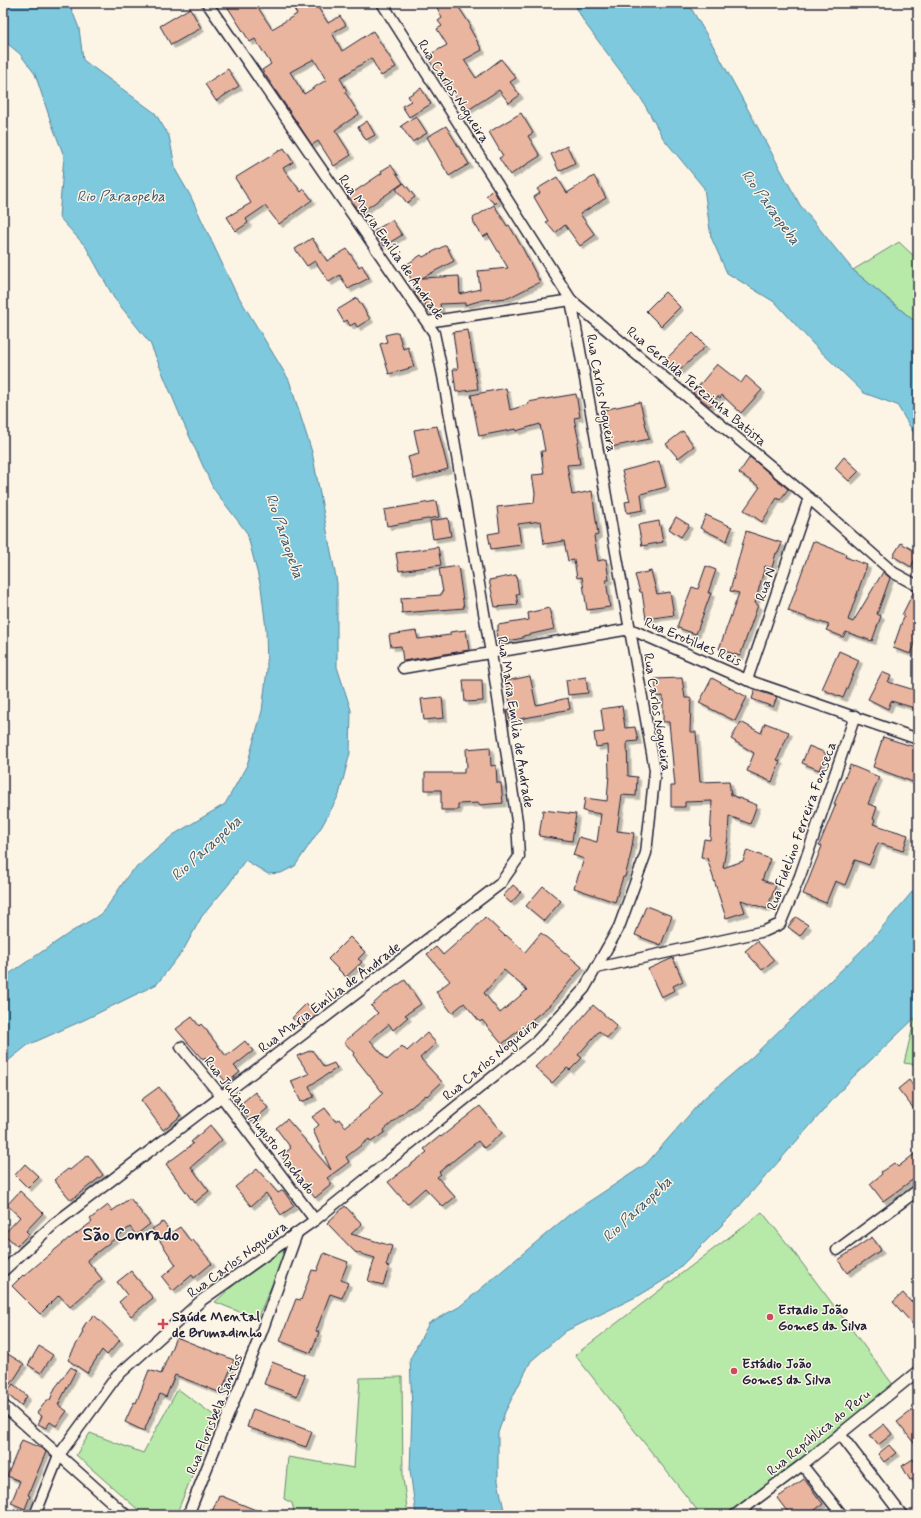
<svg xmlns="http://www.w3.org/2000/svg" width="921" height="1518" font-family="Mynerve,sans-serif">
<style>
.green{fill:#b7e9a9;stroke:#6c8672}
.water{fill:#7ec9de;stroke:#59869d}
.building{fill:#eab59e;stroke:#22223b;fill-rule:evenodd;filter:url(#shadow)}
.lines{fill:none;stroke-linecap:round;stroke-linejoin:round}
.street-casing{stroke:#22223b;stroke-width:13}
.street{stroke:#fcf5e5;stroke-width:10}
.poi-dot{fill:#d1495b;stroke:#fcf5e5;stroke-width:1.5}
.labels{text-anchor:middle;stroke-width:3;stroke-linejoin:round;paint-order:stroke}
.street-label{font-size:14px;fill:#22223b;stroke:#fcf5e5}
.poi-label{font-size:14px;font-weight:bold;fill:#22223b;stroke:#fcf5e5;text-anchor:start}
.water-label{font-size:15px;font-style:italic;fill:#3e546c;stroke:#fcf5e5}
.district-label{font-size:18px;font-weight:bold;fill:#22223b;stroke:#fcf5e5}
</style>
<defs>
<filter id="shadow"><feDropShadow dx="3.5" dy="3.5" stdDeviation="0" flood-color="#0004"/></filter>
</defs>
<rect width="100%" height="100%" fill="#fcf5e5"/>
<filter id="ink" filterUnits="userSpaceOnUse"><feTurbulence type="fractalNoise" baseFrequency=".025" numOctaves="2"/><feDisplacementMap in="SourceGraphic" scale="8" xChannelSelector="R" yChannelSelector="G"/><feConvolveMatrix kernelMatrix="1 2 1 2 8 2 1 2 1" color-interpolation-filters="sRGB"/></filter>
<g filter="url(#ink)">
<g class="green">
<polygon points="899,242 918,260 918,324 853,270"/>
<polygon points="918,1015 918,1065 904,1063 915,1018"/>
<polygon points="762,1212 790,1247 894,1386 727,1515 701,1515 575,1355"/>
<polygon points="275,1247 280,1248 286,1253 257,1319 215,1302"/>
<polygon points="402,1377 403,1478 408,1515 295,1515 292,1503 284,1499 288,1457 354,1468 360,1378"/>
<polygon points="178,1389 216,1417 176,1515 144,1515 76,1455 90,1433 143,1453"/>
</g>
<g class="water">
<polygon points="3,3 69,3 79,28 83,60 155,113 169,136 176,171 190,195 234,289 289,380 312,452 337,583 337,667 351,710 350,753 339,795 322,826 295,866 281,873 268,874 245,860 229,884 202,916 184,949 157,984 84,1020 28,1045 3,1065 3,978 71,932 103,913 129,874 173,835 225,804 247,765 262,711 267,670 266,629 261,587 247,533 213,488 182,420 150,343 114,298 86,247 59,217 64,156 51,122 35,74 20,54 3,40"/>
<polygon points="574,3 688,3 715,49 800,205 853,270 918,324 918,440 897,405 864,393 813,344 776,303 727,273 711,237 704,188 663,138 642,100 584,22"/>
<polygon points="918,885 918,1015 851,1079 729,1218 671,1276 640,1295 566,1331 531,1361 505,1412 498,1433 498,1481 505,1515 416,1515 410,1470 412,1410 410,1359 429,1323 459,1307 570,1214 646,1164 703,1099 752,1057 867,945"/>
</g>
<g class="building">
<path d="M225,3H255L272,29L297,14L290,3H315L328,23L340,16L346,25L332,33L342,51L373,31L396,67L381,76L371,58L340,78L347,91L345,92L359,114L335,130L351,155L334,166L318,141L312,145L262,70L271,64L255,39L250,42ZM314,59L326,80L304,94L290,72Z"/>
<polygon points="435,3 456,3 471,26 469,27 482,50 464,60 476,78 501,59 516,78 510,82 520,95 509,103 499,90 465,112 453,93 452,93 438,75 427,56 447,45 437,29 442,26 438,21 442,18"/>
<polygon points="190,8 201,28 171,45 160,26"/>
<polygon points="228,69 239,86 216,101 205,84"/>
<polygon points="421,88 431,104 409,117 402,106 411,101 408,96"/>
<polygon points="521,113 533,133 528,136 540,156 510,175 499,158 503,156 489,132"/>
<polygon points="416,116 427,133 412,142 401,126"/>
<polygon points="367,121 375,135 366,140 358,127"/>
<polygon points="446,126 469,164 449,176 427,137"/>
<polygon points="567,146 575,163 559,171 551,154"/>
<polygon points="284,148 293,162 283,168 301,192 304,189 312,200 279,224 265,206 246,219 248,223 236,231 227,217 251,203 235,178"/>
<polygon points="391,165 403,183 360,213 348,196 382,173 381,171"/>
<polygon points="594,176 606,198 580,214 595,235 580,246 565,225 555,233 546,222 548,221 534,197 540,193 537,189 557,177 567,193"/>
<polygon points="404,183 415,197 407,203 396,189"/>
<polygon points="493,189 499,200 495,204 486,196"/>
<polygon points="494,205 507,226 509,225 523,249 540,282 508,298 483,300 465,305 465,303 440,304 441,311 427,311 425,309 426,301 420,302 415,294 414,283 403,267 421,255 423,257 446,245 454,261 422,278 459,276 460,294 480,289 478,271 508,268 488,234 483,237 474,223 473,218"/>
<polygon points="392,220 402,235 384,246 374,231"/>
<polygon points="312,238 327,261 347,249 359,267 362,265 369,278 348,289 340,275 329,282 315,261 307,266 295,249"/>
<polygon points="665,292 680,307 661,326 646,311"/>
<polygon points="357,298 370,319 357,327 355,323 350,326 347,320 344,322 337,310"/>
<polygon points="468,330 478,389 456,392 453,369 458,369 453,332"/>
<polygon points="398,332 403,349 408,347 414,367 389,374 380,344 387,342 385,335"/>
<polygon points="693,333 706,346 677,373 665,360"/>
<polygon points="717,364 741,383 746,376 762,390 741,413 722,395 720,398 718,396 710,406 693,393"/>
<polygon points="506,388 510,410 529,404 528,402 576,394 580,417 574,418 579,442 577,443 580,464 567,465 572,495 592,491 598,535 594,536 598,561 606,559 609,580 606,580 610,607 587,610 582,577 577,578 574,560 568,561 564,541 544,544 541,521 518,524 521,545 491,549 488,534 500,532 497,507 534,503 535,493 532,475 544,474 541,451 545,451 540,424 516,431 516,429 479,436 471,395"/>
<polygon points="640,402 649,439 611,447 603,410"/>
<polygon points="437,426 448,469 414,479 408,457 419,454 414,430"/>
<polygon points="683,431 694,446 678,458 666,444"/>
<polygon points="750,457 788,489 780,500 777,498 762,522 744,510 760,487 739,473"/>
<polygon points="844,457 859,471 849,481 835,468"/>
<polygon points="659,461 666,487 641,494 643,510 627,513 625,502 630,501 622,471"/>
<polygon points="436,501 439,517 387,526 384,510"/>
<polygon points="706,515 732,527 727,541 700,528"/>
<polygon points="676,517 689,525 681,537 669,529"/>
<polygon points="448,518 451,536 433,539 430,521"/>
<polygon points="659,521 663,542 642,546 638,525"/>
<polygon points="746,531 782,543 778,553 776,553 772,568 765,566 755,603 758,605 740,656 719,649 739,593 730,591"/>
<polygon points="813,541 846,554 845,557 867,565 848,620 853,622 883,572 890,578 877,614 881,616 872,641 846,632 843,637 826,630 829,625 788,611"/>
<polygon points="901,543 918,553 911,567 893,556"/>
<polygon points="438,547 441,565 399,571 396,553"/>
<polygon points="458,566 464,608 402,613 401,598 441,595 441,592 443,592 439,569"/>
<polygon points="706,566 716,570 708,593 711,593 696,634 678,628 678,624 692,587 698,589"/>
<polygon points="651,571 657,594 670,592 674,615 646,619 642,592 640,592 635,575"/>
<polygon points="516,575 519,594 516,594 518,605 495,607 489,580"/>
<polygon points="914,591 918,592 918,636 911,654 893,648 904,616 902,615"/>
<polygon points="549,608 554,629 523,636 523,638 498,643 496,631 498,631 498,625 529,620 528,613"/>
<polygon points="466,630 469,650 403,661 401,646 391,647 389,635 416,631 418,639 450,635 450,632"/>
<polygon points="839,651 859,660 843,698 822,689"/>
<polygon points="882,672 891,676 888,682 918,691 918,709 891,701 888,709 868,699"/>
<polygon points="530,676 536,705 568,698 570,709 510,721 507,710 511,709 506,681"/>
<polygon points="586,677 588,693 568,695 566,680"/>
<polygon points="682,678 685,698 691,698 690,732 696,732 700,782 729,781 731,795 757,805 750,824 729,816 728,837 723,868 743,861 747,850 770,859 762,880 776,885 767,909 741,900 745,912 726,918 707,858 701,857 704,839 710,840 712,801 685,802 685,807 671,807 671,786 675,786 669,722 663,722 663,696 657,697 655,679"/>
<polygon points="712,678 747,697 735,721 699,703"/>
<polygon points="463,680 482,680 483,701 465,702"/>
<polygon points="755,690 777,697 773,707 752,699"/>
<polygon points="442,697 444,718 424,720 421,699"/>
<polygon points="622,706 625,728 635,727 638,741 627,742 628,776 637,777 636,796 622,795 617,831 634,833 631,853 625,877 623,877 615,902 574,888 584,859 573,855 579,837 597,842 601,814 583,811 585,798 607,801 609,774 608,745 596,747 594,733 604,732 601,709"/>
<polygon points="741,722 761,733 765,723 789,732 777,760 780,761 772,782 747,771 754,753 731,739"/>
<polygon points="883,737 918,748 918,784 873,767"/>
<polygon points="809,746 826,753 819,770 802,763"/>
<polygon points="490,747 491,766 496,765 497,783 501,783 503,803 479,805 479,803 458,804 458,810 441,810 441,790 425,790 425,773 464,773 464,768 467,768 466,749"/>
<polygon points="850,765 879,777 868,804 877,807 873,819 875,820 873,824 908,835 903,851 878,843 869,865 855,860 845,885 835,881 826,903 803,894 822,846 819,845 836,804 834,804"/>
<polygon points="543,810 576,814 572,841 539,836"/>
<polygon points="513,885 521,892 511,903 503,896"/>
<polygon points="543,886 561,901 544,921 526,906"/>
<polygon points="646,906 672,916 661,945 635,935"/>
<path d="M485,917L505,936L506,935L525,952L541,933L582,967L550,1005L502,1044L482,1020L480,1022L464,1003L452,1013L436,992L450,981L427,954L436,947L443,955L469,932L470,933ZM504,970L527,990L500,1013L484,993Z"/>
<polygon points="796,917 808,925 800,936 788,927"/>
<polygon points="350,937 365,952 358,959 362,962 346,977 328,959"/>
<polygon points="757,941 774,960 762,970 745,951"/>
<polygon points="673,958 683,981 673,986 675,990 661,997 648,969"/>
<polygon points="405,980 421,1004 405,1015 408,1017 393,1030 389,1024 370,1040 387,1060 402,1046 407,1051 427,1033 436,1043 420,1058 442,1082 427,1096 426,1095 410,1108 410,1107 384,1130 385,1132 371,1142 369,1139 346,1157 349,1162 327,1178 332,1184 315,1198 281,1156 291,1148 276,1128 287,1119 331,1170 313,1130 319,1125 312,1117 325,1108 335,1121 339,1119 345,1127 369,1108 368,1107 383,1093 353,1055 354,1053 344,1042 378,1013 371,1006 383,995"/>
<polygon points="306,1004 317,1015 301,1027 292,1018"/>
<polygon points="593,1005 617,1026 607,1038 599,1031 578,1055 582,1058 570,1070 567,1068 552,1083 535,1067 566,1037"/>
<polygon points="192,1017 199,1026 201,1024 208,1032 208,1033 226,1056 245,1041 253,1051 234,1066 240,1072 227,1083 205,1058 203,1060 176,1029"/>
<polygon points="312,1050 324,1067 334,1063 337,1068 309,1086 314,1097 301,1102 291,1081 309,1074 297,1056"/>
<polygon points="909,1080 918,1092 918,1114 898,1089"/>
<polygon points="159,1087 181,1116 163,1130 141,1100"/>
<polygon points="255,1092 268,1108 251,1122 238,1106"/>
<polygon points="480,1106 502,1133 484,1148 478,1141 439,1172 441,1174 437,1177 455,1197 443,1207 425,1188 407,1204 388,1182 427,1152 424,1149 440,1136 441,1137"/>
<polygon points="210,1125 222,1140 191,1167 209,1191 194,1203 166,1164 193,1144 191,1142"/>
<polygon points="918,1151 918,1176 883,1201 870,1184 882,1174 881,1172 894,1163 898,1167"/>
<polygon points="88,1155 103,1175 71,1200 54,1180 68,1169 70,1170"/>
<polygon points="25,1164 39,1177 28,1188 15,1175"/>
<polygon points="257,1169 278,1193 283,1190 294,1206 281,1215 266,1193 251,1206 235,1187"/>
<polygon points="20,1191 43,1213 26,1231 29,1234 17,1246 4,1234 20,1217 7,1205"/>
<polygon points="130,1198 150,1224 136,1235 130,1227 87,1260 102,1279 70,1307 59,1295 40,1314 12,1286 23,1275 24,1276 69,1238 69,1239 92,1222 90,1219 108,1205 112,1211"/>
<polygon points="345,1206 362,1224 351,1234 392,1246 386,1266 389,1267 383,1285 368,1281 371,1270 372,1271 371,1270 375,1258 355,1252 327,1223"/>
<polygon points="163,1222 171,1233 180,1227 191,1242 193,1240 212,1263 194,1278 192,1275 173,1291 162,1277 176,1265 152,1229"/>
<polygon points="872,1237 881,1250 847,1273 838,1260"/>
<polygon points="324,1253 348,1262 341,1280 348,1283 342,1298 330,1294 316,1331 319,1332 311,1353 280,1341 296,1299 301,1300 312,1270 317,1271"/>
<polygon points="131,1271 153,1298 131,1316 119,1302 127,1295 117,1282"/>
<polygon points="903,1293 911,1302 918,1296 918,1330 893,1302"/>
<polygon points="94,1315 120,1340 107,1355 102,1350 87,1373 68,1360 83,1332 82,1331 85,1324"/>
<polygon points="176,1337 234,1360 221,1393 175,1375 166,1397 160,1394 144,1431 125,1422 134,1402 136,1403 149,1370 161,1374"/>
<polygon points="39,1346 53,1355 41,1373 28,1365"/>
<polygon points="3,1351 24,1364 11,1384 3,1379"/>
<polygon points="272,1362 305,1375 297,1396 264,1384"/>
<polygon points="71,1367 76,1370 58,1405 67,1411 56,1426 50,1422 46,1428 38,1424 42,1416 37,1413 47,1400 50,1400 55,1388"/>
<polygon points="13,1384 27,1396 21,1406 6,1393"/>
<polygon points="918,1406 918,1448 897,1422"/>
<polygon points="253,1409 290,1422 289,1423 312,1432 306,1447 247,1427"/>
<polygon points="884,1424 892,1434 878,1445 870,1435"/>
<polygon points="22,1440 43,1449 46,1452 28,1495 30,1496 25,1509 11,1503 20,1481 7,1476"/>
<polygon points="889,1445 896,1453 884,1462 878,1454"/>
<polygon points="913,1459 918,1467 918,1488 912,1479 910,1480 902,1466"/>
<polygon points="804,1479 823,1504 808,1515 790,1515 777,1498"/>
<polygon points="219,1495 268,1515 220,1515 212,1512"/>
</g>
<g class="lines">
<g class="street-casing">
<g id="street">
<polyline points="427,322 571,300 809,498 894,573 918,586"/>
<polyline points="403,668 630,629 747,680 918,739"/>
<polyline points="747,680 809,498"/>
<polyline points="596,968 765,931 780,924 800,876 855,716"/>
<polyline points="181,1047 221,1096 315,1220"/>
<polyline points="837,1250 918,1190"/>
<polyline points="3,1271 54,1224 500,884 519,857 517,821 491,653 443,376 434,333 207,3"/>
<polyline points="3,1405 126,1515"/>
<polyline points="840,1434 902,1515"/>
<polyline points="802,1465 842,1515"/>
<polyline points="35,1515 59,1455 116,1377 202,1300 315,1220 535,1043 584,989 619,927 646,853 655,770 571,300 382,3"/>
<polyline points="188,1515 262,1331 297,1233"/>
<polyline points="735,1515 802,1465 918,1371"/>
</g>
</g>
<use href="#street" class="street"/>
</g>
</g>
<g class="poi-dot">
<circle cx="770" cy="1317" r="4"/>
<path d="M161 1318h4v4h4v4h-4v4h-4v-4h-4v-4h4z"/>
<circle cx="734" cy="1371" r="4"/>
</g>
<g class="labels">
<g class="street-label">
<text transform="translate(454 91) rotate(57)" y="5">Rua Carlos Nogueira</text>
<text transform="translate(392 247) rotate(55)" y="5">Rua Maria Emília de Andrade</text>
<text transform="translate(697 386) rotate(40)" y="5">Rua Geralda Terezinha Batista</text>
<text transform="translate(602 393) rotate(80)" y="5">Rua Carlos Nogueira</text>
<text transform="translate(765 584) rotate(-71)" y="5">Rua N</text>
<text transform="translate(693 641) rotate(23)" y="5">Rua Erotildes Reis</text>
<text transform="translate(658 712) rotate(81)" y="5">Rua Carlos Nogueira</text>
<text transform="translate(516 722) rotate(81)" y="5">Rua Maria Emília de Andrade</text>
<text transform="translate(801 826) rotate(-70)" y="5">Rua Fidelino Ferreira Fonseca</text>
<text transform="translate(329 997) rotate(-37)" y="5">Rua Maria Emília de Andrade</text>
<text transform="translate(490 1059) rotate(-40)" y="5">Rua Carlos Nogueira</text>
<text transform="translate(260 1125) rotate(52)" y="5">Rua Juliano Augusto Machado</text>
<text transform="translate(237 1259) rotate(-36)" y="5">Rua Carlos Nogueira</text>
<text transform="translate(214 1414) rotate(-68)" y="5">Rua Florisbela Santos</text>
<text transform="translate(818 1432) rotate(-39)" y="5">Rua República do Peru</text>
</g>
<g class="poi-label">
<text x="778" y="1314">Estadio João<tspan x="778" dy="16">Gomes da Silva</tspan></text>
<text x="172" y="1321">Saúde Mental<tspan x="172" dy="16">de Brumadinho</tspan></text>
<text x="742" y="1368">Estádio João<tspan x="742" dy="16">Gomes da Silva</tspan></text>
</g>
<g class="water-label">
<text x="121" y="201">Rio Paraopeba</text>
<text transform="translate(771 207) rotate(54)" y="5">Rio Paraopeba</text>
<text transform="translate(285 536) rotate(71)" y="5">Rio Paraopeba</text>
<text transform="translate(206 848) rotate(-42)" y="5">Rio Paraopeba</text>
<text transform="translate(637 1209) rotate(-43)" y="5">Rio Paraopeba</text>
</g>
<g class="district-label">
<text x="131" y="1240">São Conrado</text>
</g>
</g>
<rect width="921" height="1518" fill="none" stroke="#fcf5e5" stroke-width="16"/>
<rect x="8" y="8" width="905" height="1502" fill="none" stroke="#22223b" stroke-width="1.5" filter="url(#ink)"/>
</svg>
